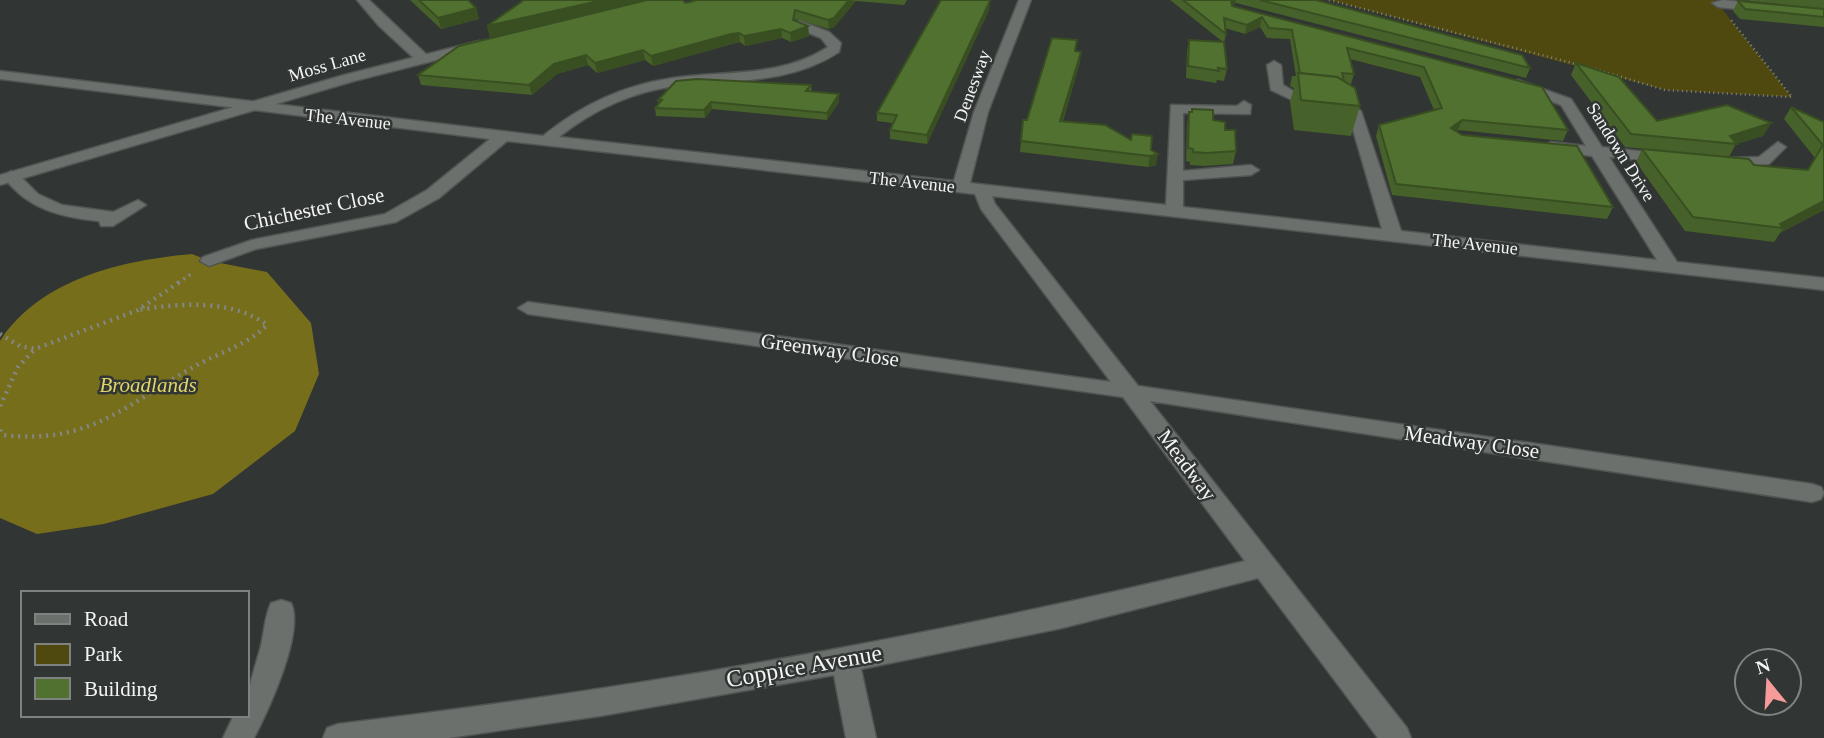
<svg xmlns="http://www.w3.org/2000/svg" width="1824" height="738" font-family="Georgia,serif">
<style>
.green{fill:#4f480f}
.forest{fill:#776e1b}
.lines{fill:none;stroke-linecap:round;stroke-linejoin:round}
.minor-casing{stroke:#515452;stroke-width:3}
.tertiary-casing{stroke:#515452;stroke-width:3}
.path-far2{stroke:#838785;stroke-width:2.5;stroke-dasharray:1 3.5;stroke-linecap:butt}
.path-far1{stroke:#838785;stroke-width:3.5;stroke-dasharray:2 4.5;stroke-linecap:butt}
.path{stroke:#838785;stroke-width:4.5;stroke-dasharray:2 5;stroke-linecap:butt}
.minor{fill:#6c706d;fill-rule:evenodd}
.tertiary{fill:#6c706d;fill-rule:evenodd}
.wall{fill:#466129}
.shaded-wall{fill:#394f22}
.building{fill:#517130;stroke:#394f22;stroke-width:2}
.labels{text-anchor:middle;stroke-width:5;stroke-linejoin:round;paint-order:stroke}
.far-street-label{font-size:18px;fill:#f2f5f3;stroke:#313533}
.street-label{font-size:21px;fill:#f2f5f3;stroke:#313533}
.park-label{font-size:21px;font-style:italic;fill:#e1d669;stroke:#313533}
.near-street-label{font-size:24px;fill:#f2f5f3;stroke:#313533}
</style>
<rect width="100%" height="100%" fill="#313533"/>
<polygon class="green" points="1329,0 1715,0 1792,97 1665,90"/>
<path class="forest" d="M192,254L210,261L267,272L311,323L319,374L295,431L213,494L104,524L37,534L0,518V341C40,279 123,260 192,254Z"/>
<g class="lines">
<g class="minor-casing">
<g id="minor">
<polygon points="357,0 369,0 428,56 428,62 418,62 379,26"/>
<path d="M1019,0H1031L988,112L970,183L1166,205L1171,105L1237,106L1244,101L1251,105L1250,114L1183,113V171L1251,165L1259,170L1251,175L1183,180V207L1382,229L1349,116L1330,104L1294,101L1271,90L1267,65L1274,61L1281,65L1283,85L1297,93L1338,97L1361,111L1401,231L1657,260L1592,156L1546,150L1543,147L1551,142L1586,146L1561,105L1513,87V81L1518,80L1571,99L1602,147L1674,155L1676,158L1668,163L1609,157L1677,262L1824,278V290L992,196L995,204L1138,386L1812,484L1821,487L1824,493L1821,499L1812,502L1150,401L1407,728L1411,738H1378L1258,578L1062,628L861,669L876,738H846L834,675L600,716L448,738H323L327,728L338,724C645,688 946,634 1245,561L1123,397L528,314L518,308L528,302L1111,382L981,209L975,194L507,141L439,198L396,222L256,249L209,266L200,261L203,257L252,240L385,214L427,190L490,139L0,79V71L543,136C581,105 624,85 673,78C728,70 779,78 828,47L821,38L796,28V22L800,21L829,32L841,43L839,52C788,85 734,79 677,86C634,91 593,110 559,137L954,181L974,112Z"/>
<polygon points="1723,0 1764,4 1770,8 1764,12 1718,7 1712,3"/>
<polygon points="1778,142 1786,147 1769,164 1725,168 1717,163 1725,158 1759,157"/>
<path d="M11,171L17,173L38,194L62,205L113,212L138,200L146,205L113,226H101L99,221C60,217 27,209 3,176Z"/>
<path d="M281,600L291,603C305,632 268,711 254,738H223L234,715H247C247,688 254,671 261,646C264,632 265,616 271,603Z"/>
</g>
</g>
<g class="tertiary-casing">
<polygon id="tertiary" points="479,41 484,42 484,48 354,81 0,185 0,175 344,75"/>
</g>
<g class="path-far2">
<polyline points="1329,0 1580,65"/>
<polyline points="1595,69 1665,90 1792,97 1731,20"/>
</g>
<polyline class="path-far1" points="178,283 194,272"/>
<g class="path">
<polyline points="0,334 20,346 35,349 138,310 181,281"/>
<polyline points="0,406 18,367 35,349"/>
<path d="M0,430L3,435C91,445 126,404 197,365C221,352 247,345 267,325C233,299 178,303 138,310"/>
</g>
<use href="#minor" class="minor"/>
<use href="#tertiary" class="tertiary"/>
</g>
<g class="wall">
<polygon points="410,0 468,0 476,8 479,19 441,29"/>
<polygon points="697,0 907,0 904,5 856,1 834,27 829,29 795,19 795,21 808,26 809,36 791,42 782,38 745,46 740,42 732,44 653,66 645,60 597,73 588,65 557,74 532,95 421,85 418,75 582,16 490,37 487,26 686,3"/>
<polygon points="990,0 989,10 927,144 890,139 890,130 893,123 877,121 877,113"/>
<polygon points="1170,0 1316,0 1530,68 1526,78 1236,3 1232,5 1232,6 1542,87 1568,130 1563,141 1458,130 1457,132 1613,207 1607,219 1392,195 1376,136 1379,125 1434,110 1420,77 1350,59 1354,74 1351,84 1348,84 1360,106 1351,136 1294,130 1290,102 1294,88 1290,86 1292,76 1296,76 1290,39 1267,38 1260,27 1245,34 1225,28 1226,34 1224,43 1227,69 1224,81 1217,80 1216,83 1186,78 1187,51 1189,40 1223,42"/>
<polygon points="1743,0 1824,0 1824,9"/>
<polygon points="1738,1 1824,9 1824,27 1740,19 1733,11"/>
<polygon points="1076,51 1080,62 1063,121 1151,150 1156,165 1148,167 1020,152 1021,141"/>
<polygon points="1576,63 1657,121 1771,123 1763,136 1736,144 1729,157 1625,147 1571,75"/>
<polygon points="811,85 812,92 839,102 827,120 712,109 705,118 656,116 655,108 659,104 658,100"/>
<polygon points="1791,107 1824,122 1824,210 1780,233 1774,242 1685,231 1636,162 1642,149 1754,165 1808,170 1815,158 1784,119"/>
<polygon points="1192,109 1213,120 1225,130 1236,151 1233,164 1204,166 1190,165 1190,162 1186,161 1187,125 1189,112 1191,112"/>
</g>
<g class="shaded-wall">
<polygon points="603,0 653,0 490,37 487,26"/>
<polygon points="849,0 856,1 834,27 829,29 828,20"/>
<polygon points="1230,0 1236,0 1236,3 1228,7"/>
<polygon points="989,3 989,10 927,144 927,135"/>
<polygon points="476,8 479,19 441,29 438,18"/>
<polygon points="1262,17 1260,27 1245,34 1247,25"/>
<polygon points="808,26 809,36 791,42 790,33"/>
<polygon points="781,29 782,38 745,46 744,36"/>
<polygon points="739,33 740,42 732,44 653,66 651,56 731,34"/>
<polygon points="643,50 645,60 597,73 595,63"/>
<polygon points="1081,52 1080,62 1059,132 1060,121"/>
<polygon points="586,55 588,65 557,74 532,95 529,85 554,64"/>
<polygon points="839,94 839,102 827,120 827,113"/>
<polygon points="711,102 712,109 705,118 704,110"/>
<polygon points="1462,120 1458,130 1448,139 1451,128"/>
<polygon points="1771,123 1763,136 1736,144 1730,136"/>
<polygon points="1158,154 1156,165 1148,167 1150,156"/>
<polygon points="1824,201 1824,210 1780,233 1783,228 1780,224"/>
</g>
<g class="building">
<polygon points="419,0 468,0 476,8 438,18"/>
<polygon points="524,0 603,0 487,26"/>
<polygon points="647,0 682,0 686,3 697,0 849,0 834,18 828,20 795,10 793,20 808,26 790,33 781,29 744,36 739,33 731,34 651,56 643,50 595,63 586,55 554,64 529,85 418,75 459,46"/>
<polygon points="941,0 990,0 989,3 927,135 890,130 897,115 877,113"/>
<polygon points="1183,0 1231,0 1232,6 1542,87 1568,130 1462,120 1451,128 1462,135 1577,146 1613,207 1396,184 1379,125 1442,108 1424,67 1347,48 1354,74 1342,73 1344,81 1337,77 1300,73 1292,30 1269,28 1262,17 1247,25 1224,18 1226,34"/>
<polygon points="1260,0 1316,0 1522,55 1530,68"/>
<polygon points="1738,1 1824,9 1824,17 1745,9"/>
<polygon points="1052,38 1077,40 1075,51 1081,52 1060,121 1105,125 1131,140 1132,134 1152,136 1151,150 1158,154 1150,156 1021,141 1023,120 1027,120"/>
<polygon points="1189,40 1224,42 1227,69 1218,68 1219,71 1188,66"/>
<polygon points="1576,63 1619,77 1657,121 1727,105 1771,123 1730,136 1737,144 1631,134"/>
<polygon points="1298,73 1337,77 1355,88 1360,106 1301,100"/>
<polygon points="697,79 811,85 806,91 839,94 827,113 711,102 704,110 655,108 662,100 658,100 676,81"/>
<polygon points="1791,107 1824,122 1824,201 1780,224 1783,228 1693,217 1642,149 1749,159 1754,165 1808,170 1823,145"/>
<polygon points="1192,109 1213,110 1213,120 1225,122 1225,130 1235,130 1236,151 1207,153 1193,152 1193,149 1188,148 1189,112 1192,112"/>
</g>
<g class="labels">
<g class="far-street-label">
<text transform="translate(327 65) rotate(-16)" y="6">Moss Lane</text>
<text transform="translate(972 86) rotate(-70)" y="6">Denesway</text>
<text transform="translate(348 119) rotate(6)" y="6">The Avenue</text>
<text transform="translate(1621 152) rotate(58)" y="6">Sandown Drive</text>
<text transform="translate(912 182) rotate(6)" y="6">The Avenue</text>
<text transform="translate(1475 244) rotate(6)" y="6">The Avenue</text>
</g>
<g class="street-label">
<text transform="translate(314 209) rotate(-12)" y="7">Chichester Close</text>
<text transform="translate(830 350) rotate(8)" y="7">Greenway Close</text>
<text transform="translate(1472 442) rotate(8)" y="7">Meadway Close</text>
<text transform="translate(1187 465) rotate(53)" y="7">Meadway</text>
</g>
<g class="park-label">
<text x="148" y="392">Broadlands</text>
</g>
<g class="near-street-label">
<text transform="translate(804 666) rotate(-10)" y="8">Coppice Avenue</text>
</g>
</g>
<rect x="21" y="591" width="228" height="126" fill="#313533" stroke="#7e8280" stroke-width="2"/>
<rect x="35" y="614" width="35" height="10" fill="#6c706d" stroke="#7e8280" stroke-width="2"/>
<text x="84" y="626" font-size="21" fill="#f2f5f3">Road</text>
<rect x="35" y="644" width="35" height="21" fill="#4f480f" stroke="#7e8280" stroke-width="2"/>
<text x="84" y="661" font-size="21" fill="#f2f5f3">Park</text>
<rect x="35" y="678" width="35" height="21" fill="#517130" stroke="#7e8280" stroke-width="2"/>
<text x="84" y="696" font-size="21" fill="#f2f5f3">Building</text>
<g transform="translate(1768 682) rotate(342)"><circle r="33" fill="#313533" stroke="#7e8280" stroke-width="2"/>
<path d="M0-5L12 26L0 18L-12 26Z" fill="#f59b9a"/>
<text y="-10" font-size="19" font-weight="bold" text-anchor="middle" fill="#f2f5f3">N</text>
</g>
</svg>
